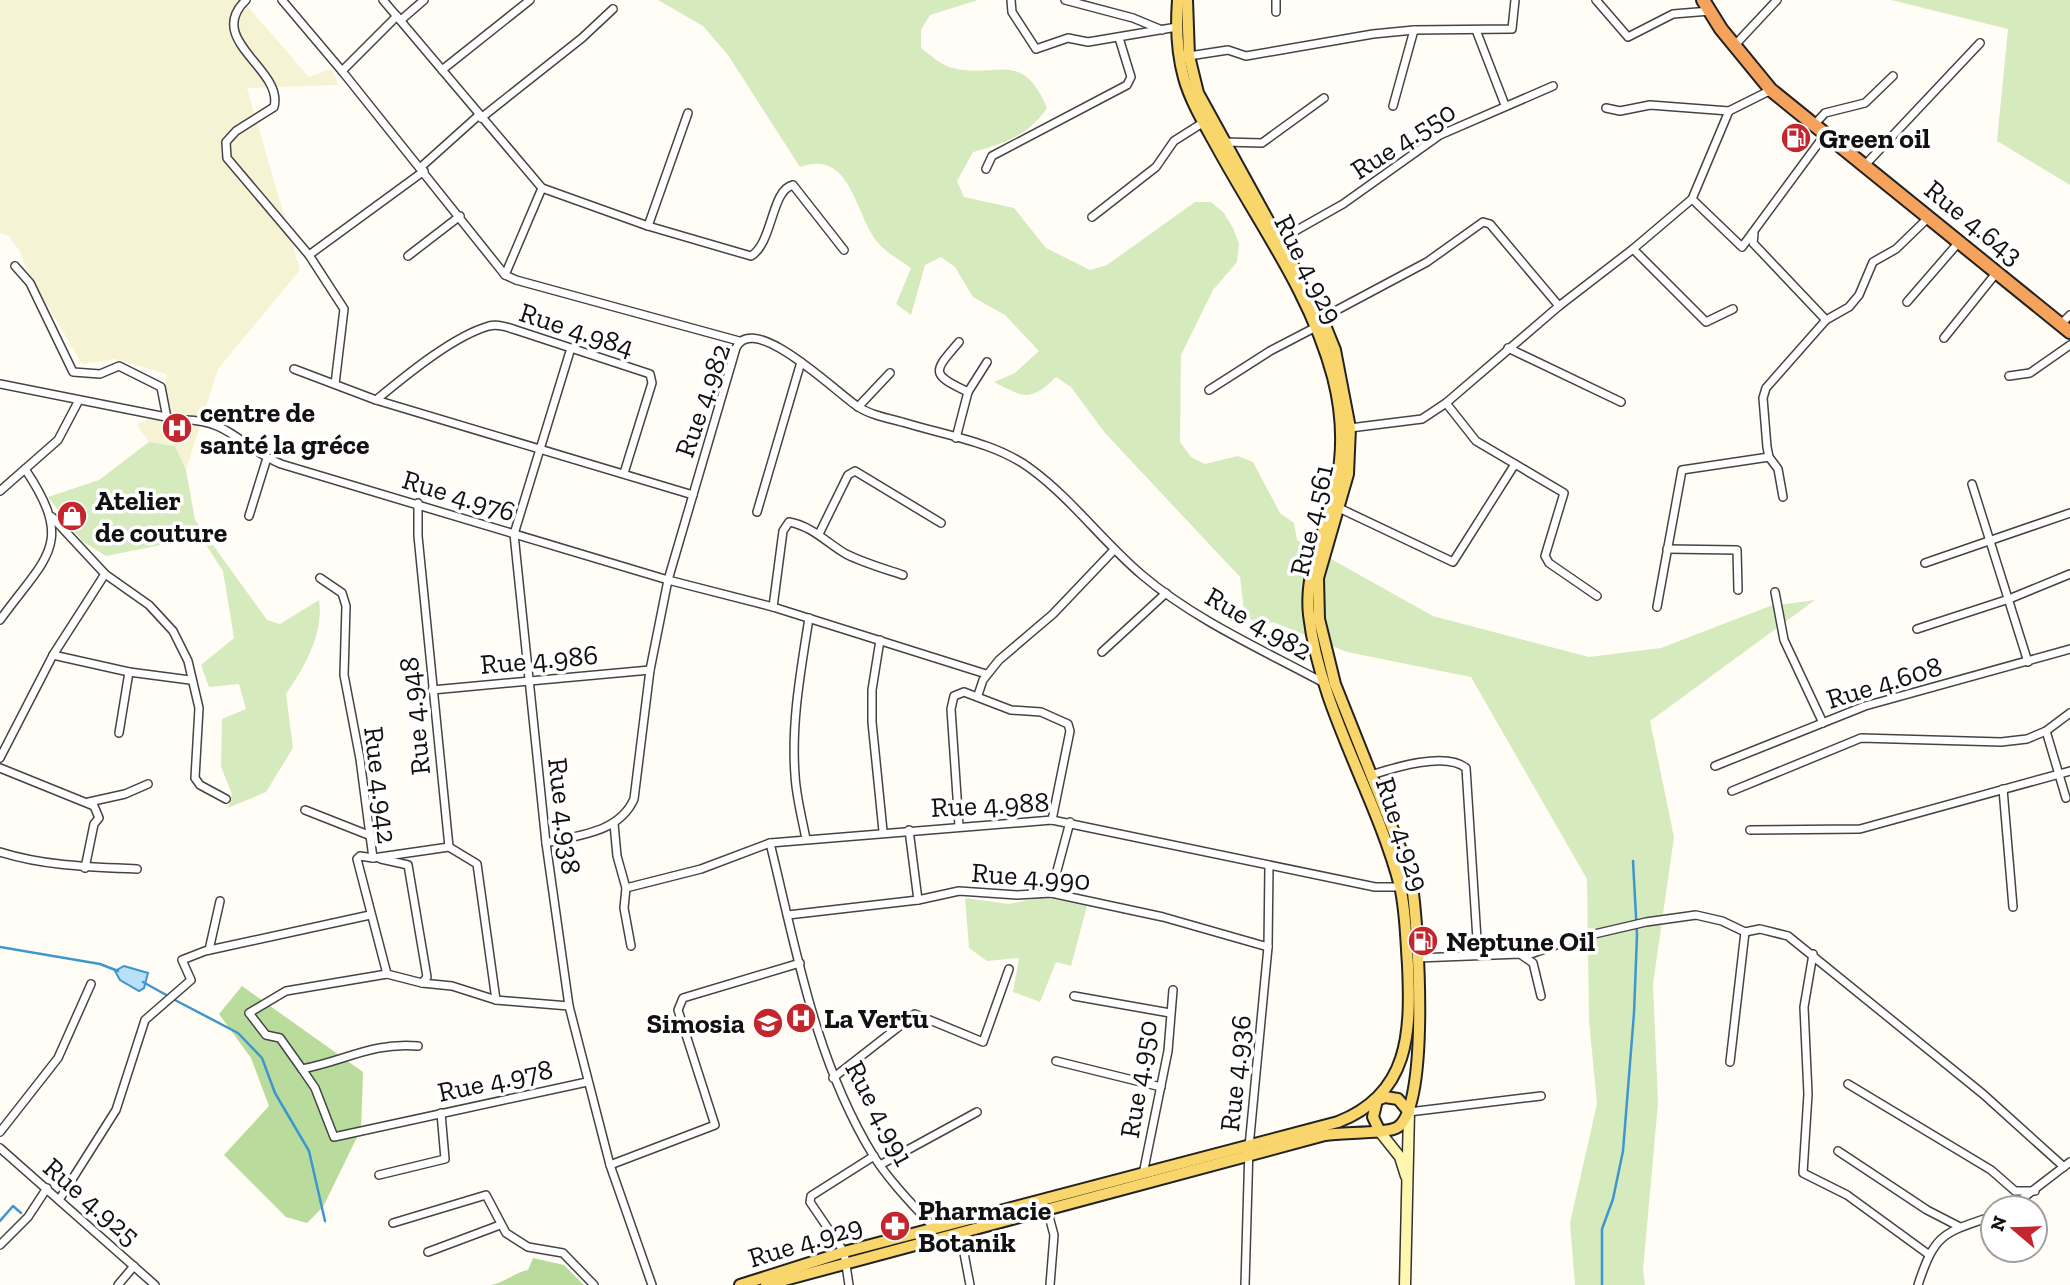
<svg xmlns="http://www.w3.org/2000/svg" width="2070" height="1285" font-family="'Zilla Slab',serif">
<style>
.farmland{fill:#f6f3d4}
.green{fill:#d5ebbd}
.forest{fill:#b9dc9c}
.water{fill:#b9e0f7;stroke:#3f96cf;stroke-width:2}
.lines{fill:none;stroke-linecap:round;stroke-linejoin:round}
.stream{stroke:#3f96cf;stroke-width:2.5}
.street-casing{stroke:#444;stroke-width:10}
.secondary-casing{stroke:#333;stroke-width:13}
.primary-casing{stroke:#222;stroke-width:14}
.highway-casing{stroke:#222;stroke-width:16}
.street{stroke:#fff;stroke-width:7}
.secondary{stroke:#fff6b0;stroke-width:10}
.primary{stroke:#f9d66b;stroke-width:10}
.highway{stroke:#f5a25d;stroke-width:12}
.labels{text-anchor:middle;stroke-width:7;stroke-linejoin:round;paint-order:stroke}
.poi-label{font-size:28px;font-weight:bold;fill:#111;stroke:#fff;text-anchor:start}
.street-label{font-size:28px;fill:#111;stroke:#fff}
</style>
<rect width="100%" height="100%" fill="#fffdf5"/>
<polygon class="farmland" points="0,0 242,0 309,77 330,69 335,75 338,85 247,88 300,270 218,369 186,470 175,446 149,442 137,425 160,412 167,374 115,359 82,364 29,274 20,252 9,236 0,233"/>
<g class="green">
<path d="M658,0H978L930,15L921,30V48C929,54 940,64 949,67C994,81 1021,46 1047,108C1029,135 1003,144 973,152L957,181L964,197L1014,208L1046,248L1090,270L1107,265L1195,202H1211L1224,213L1233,228L1239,244L1237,262L1213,290L1181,355L1180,442L1191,457L1205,464L1238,456L1253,462L1280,513L1294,523L1297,540L1433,616L1589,657L1661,648L1770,606L1815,600L1650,721L1674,837L1653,984L1658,1103L1643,1270L1645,1285H1575L1570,1223L1597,1104L1589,1020L1587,879L1471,677L1347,652L1273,622L1256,625L1244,611L1240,577L1105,433L1071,387L1056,377C1030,402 1025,398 994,382L1015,373L1039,351L1005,315L973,297L955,267L941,257L925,265L911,315L896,304L911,268C901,261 889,254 880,245C854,217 853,148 800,167L728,55L703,26Z"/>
<polygon points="1891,0 2070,0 2070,185 1997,141 2008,29"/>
<path d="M149,442L175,446L186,470L195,520L267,620L280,624L319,600C324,634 304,668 286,694L293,748L266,792L228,808L232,794L221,767L222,719L246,709L239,684L209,687L201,665L234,638L223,571L201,537L106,556L82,541L48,497L99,480Z"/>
<polygon points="1043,897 1087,906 1071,966 1056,962 1040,1002 1013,992 1019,958 987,961 969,948 965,898 1008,904"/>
</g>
<g class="forest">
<polygon points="242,986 363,1072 361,1129 323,1207 307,1223 286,1217 224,1155 269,1106 251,1058 219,1014"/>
<path d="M533,1258L564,1265L584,1285H490C505,1283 513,1273 528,1270Z"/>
</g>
<polygon class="water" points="124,966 148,973 144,988 139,991 120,980 115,971"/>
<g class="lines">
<g class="stream">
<polyline points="0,947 100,964 118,971"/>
<polyline points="143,982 168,996"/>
<polyline points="173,999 238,1033 262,1058 275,1093 309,1151 325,1221"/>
<polyline points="0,1221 13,1206 21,1213"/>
<polyline points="1602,1285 1602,1229 1613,1199 1623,1151 1634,1013 1637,935 1633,861"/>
</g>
<g class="street-casing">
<g id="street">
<path d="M246,0C204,40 284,69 274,107L236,131L226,142L227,158L309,255L344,309L335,384"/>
<polyline points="282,0 342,71"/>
<path d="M383,0L542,188L648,226L751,256C773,243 771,190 793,185L844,250"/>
<polyline points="1011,0 1012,12 1036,49 1068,38 1088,42 1177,27"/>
<polyline points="1065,0 1133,18 1162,30"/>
<polyline points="1276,0 1276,12"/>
<polyline points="1596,0 1628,37 1673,14 1710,11"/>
<polyline points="397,16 342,71 505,275 516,280 739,341"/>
<polyline points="401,20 424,0"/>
<polyline points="1476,30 1505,105"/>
<polyline points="1734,46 1777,0"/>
<polyline points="1189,56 1228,50 1246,56 1373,34 1414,30 1512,29 1515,0"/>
<polyline points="442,70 530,0"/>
<polyline points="1393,106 1414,30"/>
<polyline points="1606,108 1620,111 1650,105 1729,111"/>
<polyline points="481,118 582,38 613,9"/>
<polyline points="1813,126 1825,113 1865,103 1893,76"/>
<polyline points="1224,142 1262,143 1324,98"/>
<polyline points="1865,165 1980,43"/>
<polyline points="421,167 479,115"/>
<polyline points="986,169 992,156 1127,85 1131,77 1119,38"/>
<polyline points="1692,199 1742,247 1826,133"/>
<polyline points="1092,217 1156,167 1174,141 1204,122"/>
<polyline points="648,226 688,113"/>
<polyline points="1754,234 1753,243 1826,320"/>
<polyline points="1281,239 1343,204 1440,135 1553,86"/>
<polyline points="309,255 424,171"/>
<polyline points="408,256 460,216"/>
<polyline points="15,266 30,283 73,372 100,374 119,366 161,387 167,418"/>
<polyline points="505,275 542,188"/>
<polyline points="1907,302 1959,242"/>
<polyline points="1733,309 1706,322 1633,249 1692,199 1729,111 1771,90"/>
<polyline points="1322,318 1427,262 1483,222 1490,224 1559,306"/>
<polyline points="2061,324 2070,315"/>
<polyline points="1944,338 1997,272"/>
<path d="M959,342C932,373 931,374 968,392"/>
<polyline points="571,348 514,534 546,843 569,1006 610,1165 652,1285"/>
<polyline points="1508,348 1621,402"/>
<polyline points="294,369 376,400"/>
<polyline points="2009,376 2030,373 2070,345"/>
<path d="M0,384L181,420C229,418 241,448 281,464L668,580L773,607L986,674"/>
<polyline points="1209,390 1270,351 1316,327"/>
<polyline points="1446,403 1476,441 1564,493 1545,556 1549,563 1597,596"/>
<polyline points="858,407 890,373"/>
<polyline points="1350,428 1422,419 1446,403 1559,306 1633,249"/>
<polyline points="956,438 968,392 987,362"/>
<path d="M624,473L652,383L650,374L516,330C507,327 498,324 489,326C453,336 404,377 376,400L693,495"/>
<polyline points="1972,484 2028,662"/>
<polyline points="0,491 25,469"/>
<polyline points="1783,497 1778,469 1769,457 1767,447 1763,398 1766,388 1826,320 1849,307 1859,295 1873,262 1896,249 1929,217"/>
<polyline points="1339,508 1453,562 1515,464"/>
<polyline points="757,512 801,362"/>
<polyline points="249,516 267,458"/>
<polyline points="52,517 105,574 149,605 173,631 188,661 199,708 195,778 200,785 226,799"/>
<polyline points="819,534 848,475 855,471 941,523"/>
<polyline points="1667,549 1737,550 1738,590"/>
<polyline points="1925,563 2070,513"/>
<polyline points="320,578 342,593 346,606 344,675 360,759 373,858 360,856 357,859 387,974 422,983 452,986 496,1000 569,1006"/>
<polyline points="1775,592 1784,640 1823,723"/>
<path d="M773,607L783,531L789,522C812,526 827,543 846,554C864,563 885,569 903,575"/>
<polyline points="1657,607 1682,470 1769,457"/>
<path d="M0,620C46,556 76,545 25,469L58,440L78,402"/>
<polyline points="1917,629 2009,599 2070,574"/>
<polyline points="880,640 872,690 872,722 883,831"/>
<polyline points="1102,652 1166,593"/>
<polyline points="53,655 129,672 190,680"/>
<polyline points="432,690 650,670"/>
<polyline points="978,695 983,680 999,660 1053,614 1114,550"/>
<polyline points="2046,731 2066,798"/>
<polyline points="119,733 129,672"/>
<polyline points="0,758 53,655 105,574"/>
<polyline points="1715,766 1865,706 2070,649"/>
<polyline points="0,768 94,806 99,818 94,824 85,868"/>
<path d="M1371,775C1393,768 1446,751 1466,768L1478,955"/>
<polyline points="2003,789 2013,907"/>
<polyline points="1732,791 1861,738 2001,742 2027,739 2046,731 2070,713"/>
<polyline points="89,802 125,794 148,784"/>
<polyline points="305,810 371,836"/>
<polyline points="614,824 617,856 626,888 624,908 631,946"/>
<polyline points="959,826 951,709 954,696 964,692 1011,710 1041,712 1068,724 1070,731 1052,820"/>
<polyline points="909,830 918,900"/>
<polyline points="1750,830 1860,829 2070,771"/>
<path d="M806,839C802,818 796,796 795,775C791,722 801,670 809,618"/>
<path d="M546,843C578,835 619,833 634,799L650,670L668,580L736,348C753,310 838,394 857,406C870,415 887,418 902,422C944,435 995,442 1031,469C1072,499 1103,542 1142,575C1195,620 1263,650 1324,683"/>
<path d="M770,843C796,949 815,1060 873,1155C890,1182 913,1205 934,1228"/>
<polyline points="449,847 477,864 496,1000"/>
<path d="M0,852C45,866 90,867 137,869"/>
<polyline points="373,858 449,847 418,536 418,503"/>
<polyline points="381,859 408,865 427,977 422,983"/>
<polyline points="626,888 701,869 770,843 1052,820 1375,887 1400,887"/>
<polyline points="1051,893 1070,822"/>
<polyline points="788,915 918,900 959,891 1017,895 1051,893 1163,917 1268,947"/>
<polyline points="209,950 220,901"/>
<polyline points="1813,954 1804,1007 1808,1094 1803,1173 1847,1195 1928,1254"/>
<polyline points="1525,956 1573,939 1646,922 1696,915 1722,921 1745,932 1760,929 1788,936 1983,1094 2064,1167"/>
<polyline points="1417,958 1520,954 1533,963 1541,996"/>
<path d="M387,974L286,991L249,1013L266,1035L280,1038L302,1069C345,1061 372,1042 418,1046"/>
<polyline points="1074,996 1170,1013"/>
<polyline points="1056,1061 1161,1087"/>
<polyline points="1730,1062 1745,932"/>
<polyline points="302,1069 315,1088 334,1137 587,1082"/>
<polyline points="833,1078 915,1014 983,1042 1009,969"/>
<polyline points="1848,1084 1991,1170 2015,1191 2035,1191"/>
<polyline points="1409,1112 1541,1096"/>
<polyline points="0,1132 58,1058 91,984"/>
<polyline points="0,1148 155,1285"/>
<polyline points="1838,1151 1927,1210 1960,1227"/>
<polyline points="610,1165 715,1125 678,1010 683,998 800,963"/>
<polyline points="880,1165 977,1112"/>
<polyline points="1143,1174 1168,1051 1173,990"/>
<polyline points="379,1175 445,1159 441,1113"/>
<polyline points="59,1200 116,1110 145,1020 191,980 182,960 205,951 370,915"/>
<polyline points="2010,1208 2070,1162"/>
<polyline points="1047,1209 1054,1235 1050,1285"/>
<polyline points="393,1223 486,1195 506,1233 528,1247 563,1253 594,1285"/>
<polyline points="960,1232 970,1285"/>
<polyline points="0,1245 28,1217 47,1188"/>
<polyline points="428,1252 500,1225"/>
<polyline points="118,1285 134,1266"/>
<polyline points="849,1285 844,1252 810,1202 811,1196 874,1156"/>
<polyline points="1245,1285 1249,1147 1268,947 1269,866"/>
<path d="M1918,1285C1935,1233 1943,1233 1993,1216"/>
</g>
</g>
<g class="secondary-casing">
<g id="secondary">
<polyline points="1380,1132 1400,1157 1406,1176"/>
<polyline points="1405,1285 1409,1112"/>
</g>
</g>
<g class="primary-casing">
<g id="primary">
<polyline points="1380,1132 1373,1117 1377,1100 1385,1097 1398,1099 1409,1112"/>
<path d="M740,1285L844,1252L1338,1122C1410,1094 1411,1032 1408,965C1406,938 1406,912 1400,886C1376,794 1320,710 1309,615C1304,569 1327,529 1336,486C1344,450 1342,412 1333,377C1311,294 1259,224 1218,149C1206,127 1191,103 1184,78C1177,53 1176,26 1178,0"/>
<path d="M766,1285L1325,1135C1343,1132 1388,1134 1398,1127C1430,1104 1418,926 1412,886L1407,865L1335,684L1319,619L1318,578L1348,474L1350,428L1335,350L1322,318L1198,93L1189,56L1187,0"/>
</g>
</g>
<g class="highway-casing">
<polyline id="highway" points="1703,0 1721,29 1771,90 2070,332"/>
</g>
<use href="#street" class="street"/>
<use href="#secondary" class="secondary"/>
<use href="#primary" class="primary"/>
<use href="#highway" class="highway"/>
</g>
<defs>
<g id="fuel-disc" transform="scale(1.575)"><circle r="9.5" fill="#c4262e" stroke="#fff"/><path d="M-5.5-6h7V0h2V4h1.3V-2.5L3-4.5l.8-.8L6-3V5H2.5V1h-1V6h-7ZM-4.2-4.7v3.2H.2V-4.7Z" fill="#fff"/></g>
<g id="hospital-disc" transform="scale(1.575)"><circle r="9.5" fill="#c4262e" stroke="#fff"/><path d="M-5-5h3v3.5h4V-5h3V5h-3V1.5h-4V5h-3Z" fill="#fff"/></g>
<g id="shop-disc" transform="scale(1.575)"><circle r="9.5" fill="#c4262e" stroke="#fff"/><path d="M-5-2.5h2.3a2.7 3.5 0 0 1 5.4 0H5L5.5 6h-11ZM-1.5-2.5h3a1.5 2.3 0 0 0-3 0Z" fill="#fff"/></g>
<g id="school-disc" transform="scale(1.575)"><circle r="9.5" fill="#c4262e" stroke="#fff"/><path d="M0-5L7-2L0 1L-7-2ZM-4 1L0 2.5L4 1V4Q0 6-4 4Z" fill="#fff"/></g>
<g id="pharmacy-disc" transform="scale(1.575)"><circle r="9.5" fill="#c4262e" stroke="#fff"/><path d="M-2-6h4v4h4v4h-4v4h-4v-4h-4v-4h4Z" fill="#fff"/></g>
</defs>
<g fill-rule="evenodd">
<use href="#fuel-disc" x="1796" y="138"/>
<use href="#hospital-disc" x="177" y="428"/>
<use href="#shop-disc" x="72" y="516"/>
<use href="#fuel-disc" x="1423" y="941"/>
<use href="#hospital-disc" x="801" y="1018"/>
<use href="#school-disc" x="768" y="1023"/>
<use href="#pharmacy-disc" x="895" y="1226"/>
</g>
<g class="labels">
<g class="poi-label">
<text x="1819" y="148">Green oil</text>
<text x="200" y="422">centre de<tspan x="200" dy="32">santé la gréce</tspan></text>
<text x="95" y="510">Atelier<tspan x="95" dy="32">de couture</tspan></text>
<text x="1446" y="951">Neptune Oil</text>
<text x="824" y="1028">La Vertu</text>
<text x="745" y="1033" text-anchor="end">Simosia</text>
<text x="918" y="1220">Pharmacie<tspan x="918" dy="32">Botanik</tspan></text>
</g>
<g class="street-label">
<text transform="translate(1403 140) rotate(-33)" y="10">Rue 4.550</text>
<text transform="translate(1974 222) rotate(39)" y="10">Rue 4.643</text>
<text transform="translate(1309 269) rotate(63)" y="10">Rue 4.929</text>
<text transform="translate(577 329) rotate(18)" y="10">Rue 4.984</text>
<text transform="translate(702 400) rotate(-71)" y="10">Rue 4.982</text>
<text transform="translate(459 495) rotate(17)" y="10">Rue 4.976</text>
<text transform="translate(1311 520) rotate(-77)" y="10">Rue 4.561</text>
<text transform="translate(1259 623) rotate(30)" y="10">Rue 4.982</text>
<text transform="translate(539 659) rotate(-5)" y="10">Rue 4.986</text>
<text transform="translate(1884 682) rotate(-17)" y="10">Rue 4.608</text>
<text transform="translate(414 716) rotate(-96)" y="10">Rue 4.948</text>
<text transform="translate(381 785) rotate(83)" y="10">Rue 4.942</text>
<text transform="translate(990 804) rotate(-3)" y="10">Rue 4.988</text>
<text transform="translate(565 816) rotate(83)" y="10">Rue 4.938</text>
<text transform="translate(1403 834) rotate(72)" y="10">Rue 4.929</text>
<text transform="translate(1031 876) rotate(4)" y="10">Rue 4.990</text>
<text transform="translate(1235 1073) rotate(-84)" y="10">Rue 4.936</text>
<text transform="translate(1138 1079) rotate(-81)" y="10">Rue 4.950</text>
<text transform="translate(495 1080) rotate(-12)" y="10">Rue 4.978</text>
<text transform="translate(880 1113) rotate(62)" y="10">Rue 4.991</text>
<text transform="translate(92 1201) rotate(41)" y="10">Rue 4.925</text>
<text transform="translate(805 1241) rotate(-17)" y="10">Rue 4.929</text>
</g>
</g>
<g transform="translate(2014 1229) rotate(289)"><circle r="33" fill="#ffffff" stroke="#a0a0a0" stroke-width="2"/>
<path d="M0-5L12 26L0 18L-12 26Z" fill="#c4262e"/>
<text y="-10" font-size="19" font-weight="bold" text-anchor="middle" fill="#111111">N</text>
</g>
</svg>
